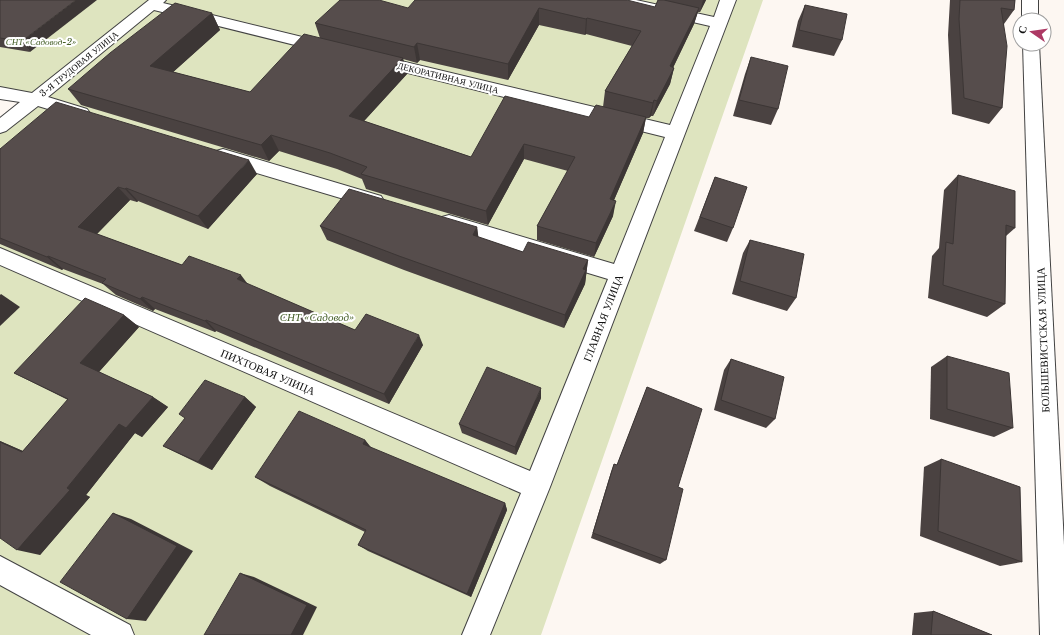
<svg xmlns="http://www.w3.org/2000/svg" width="1064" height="635" font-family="'Libre Baskerville',serif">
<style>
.green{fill:#dee4bf}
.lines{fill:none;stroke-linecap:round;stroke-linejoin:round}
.minor-casing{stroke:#424242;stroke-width:2}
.minor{fill:#fff;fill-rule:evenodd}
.wall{fill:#4a4241;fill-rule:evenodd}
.shaded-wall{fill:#3c3635}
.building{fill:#564d4c;stroke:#3c3635}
.labels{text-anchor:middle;stroke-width:4;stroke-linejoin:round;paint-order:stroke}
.far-park-label{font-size:9px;font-style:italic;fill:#445e27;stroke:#fff}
.far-street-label{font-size:9px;fill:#0f0f0f;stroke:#fff}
.park-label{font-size:11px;font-style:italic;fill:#445e27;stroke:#fff}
.street-label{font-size:11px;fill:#0f0f0f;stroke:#fff}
</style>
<rect width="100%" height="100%" fill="#fdf7f2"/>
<polygon class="green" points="0,0 763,0 541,635 0,635 0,128 35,100 0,93"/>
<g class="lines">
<g class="minor-casing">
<g id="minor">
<polygon points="149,0 166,0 163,3 327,43 333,44 335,48 333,52 327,53 154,10 48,97 87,109 90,113 87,117 81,119 38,106 6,131 0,133 0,118 20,102 0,99 0,87 32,93"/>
<polygon points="607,0 636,0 714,17 720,0 736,0 550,487 490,635 462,635 521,493 0,265 0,248 530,471 608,279 442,229 439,223 442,217 449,215 614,264 665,137 376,65 370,64 368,60 370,56 376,55 670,125 710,26 610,3"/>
<rect x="1022" y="0" width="16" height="20"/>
<polygon points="1023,44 1039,44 1064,545 1064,635 1040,635"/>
<polygon points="223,149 381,196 384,201 381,206 374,208 216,161 214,156 216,151"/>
<polygon points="0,556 130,625 134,635 91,635 0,585"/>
</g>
</g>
<use href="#minor" class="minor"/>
</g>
<g class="wall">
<polygon points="0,0 30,52 0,47"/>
<path d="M658,0H706L700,12H698L694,24L673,68H674L670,84L653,116H651L649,118H646L643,133L614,200L613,216L594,257L537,240V226L568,171L524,159L488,225L366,189L362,179L337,169L279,151L269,161L81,105L68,89L212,13L220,30L173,72L250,92L320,38L315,23L408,8L655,7ZM539,25L585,35L586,34L632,46L605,91L603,107L589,117L471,157L364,121L407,74L403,59L417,63L420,60L508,80Z"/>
<polygon points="950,0 1015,0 1014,10 1004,24 1002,108 989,124 952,114 948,35"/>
<polygon points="805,5 842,40 834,56 792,47 798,21"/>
<polygon points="751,57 778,109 771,125 733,116 745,74"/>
<polygon points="0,149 257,174 208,229 138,201 137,202 130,200 97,234 182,265 247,284 355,330 423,345 389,404 216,331 215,332 155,309 153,311 116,295 103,284 63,269 62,270 0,244"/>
<polygon points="958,175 1015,228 1006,236 1005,304 987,317 928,298 932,256 939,248 944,190"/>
<polygon points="715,177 733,228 727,242 694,231"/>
<polygon points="320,226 477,227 478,237 523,252 588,260 585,284 564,328 404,270 327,240"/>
<polygon points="750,240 796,298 787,311 732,294 743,253"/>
<polygon points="124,315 139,327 99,372 153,397 168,407 142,437 135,433 86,495 90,497 40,555 0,441 23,451 68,400 14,373"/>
<polygon points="947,356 1013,428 994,437 930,419 931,367"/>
<polygon points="731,359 775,419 766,428 714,410 724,370"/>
<polygon points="647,387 678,487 666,560 660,564 591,538 611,472 614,464 617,465"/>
<polygon points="245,397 256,407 212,470 179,454 163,446"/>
<polygon points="541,398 516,455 462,433 459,424"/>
<polygon points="365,440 371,448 505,503 507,510 471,597 368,551 358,545 365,532 270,486 255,477"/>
<polygon points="941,459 1022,562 1000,566 920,536 924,467"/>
<polygon points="933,611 992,635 912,635 914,613"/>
</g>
<g class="shaded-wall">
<polygon points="76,0 97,0 30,52 22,41"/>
<polygon points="703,0 706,0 700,12"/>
<polygon points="539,8 539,25 508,80 508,64"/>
<polygon points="699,8 694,24 666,82 670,66"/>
<polygon points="212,13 220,30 161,83 150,66"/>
<polygon points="587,18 586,34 585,35 586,19"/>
<polygon points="417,43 420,60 417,63 414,47"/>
<polygon points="403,58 407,74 354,132 349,116"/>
<polygon points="674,68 670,84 653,116 657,101"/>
<polygon points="654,100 651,116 649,118 653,103"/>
<polygon points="646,117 643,133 608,214 610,199"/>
<polygon points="271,135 279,151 269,161 261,145"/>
<polygon points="524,144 524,159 488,225 486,211"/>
<polygon points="249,160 257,174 208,229 198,216"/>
<polygon points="118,187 130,200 91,240 78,227"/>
<polygon points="126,188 138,201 137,202 125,189"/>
<polygon points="616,201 613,216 594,257 596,243"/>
<polygon points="477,227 479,241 473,235"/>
<polygon points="48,256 63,269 62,270 47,257"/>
<polygon points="588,260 585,284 564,328 565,315 583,269"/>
<polygon points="241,275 250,287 237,279"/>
<polygon points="1,294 20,307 0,326 0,295"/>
<polygon points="142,297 155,309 153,311 140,299"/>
<polygon points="124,315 139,327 97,374 80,363"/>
<polygon points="206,320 216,331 215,332 205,321"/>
<polygon points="419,335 423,345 389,404 384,394"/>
<polygon points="541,388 541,398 516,455 515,447"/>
<polygon points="153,397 168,407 142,437 126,428"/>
<polygon points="245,397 256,407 212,470 198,462"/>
<polygon points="119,424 135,433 86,495 90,497 40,555 17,550"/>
<polygon points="365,440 374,451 363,444"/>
<polygon points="0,441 43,460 22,452 0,442"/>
<polygon points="505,503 507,510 471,597 467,594"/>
<polygon points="113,513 131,519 193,551 146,621 127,619"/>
<polygon points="240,573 254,577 317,607 303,635 291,635"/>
</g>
<g class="building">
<polygon points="0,0 76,0 22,41 0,38"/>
<polygon points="340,0 379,0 408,8 415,0 627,0 655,7 658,0 664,0 699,8 670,66 674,68 657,101 654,100 653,103 605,91 641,31 587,18 586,19 539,8 508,64 417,43 414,47 315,23"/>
<polygon points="960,0 1015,0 1014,10 1001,8 1007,46 1002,108 964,98 959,19"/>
<polygon points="175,3 212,13 150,66 250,92 304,34 403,58 349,116 471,157 505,96 589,117 596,105 646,117 610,199 616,201 596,243 537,226 575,157 524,144 486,211 361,174 367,167 330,153 271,135 261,145 68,89 110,53"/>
<polygon points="805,5 847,14 842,40 799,30"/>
<polygon points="751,57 788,66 778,109 739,100"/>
<polygon points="56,102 249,160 198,216 126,188 125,189 118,187 78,227 182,265 189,256 241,275 237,279 355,330 366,314 419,335 384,394 206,320 205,321 142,297 140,299 102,283 106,279 48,256 47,257 0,238 0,149"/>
<polygon points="958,175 1015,191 1015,228 1006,225 1005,304 943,285 946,242 953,244"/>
<polygon points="715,177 747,187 733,228 700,217"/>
<polygon points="349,189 477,227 473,235 523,252 528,242 588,260 583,269 586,270 565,315 399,256 320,226"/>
<polygon points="750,240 804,254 796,298 740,281"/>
<polygon points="85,298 124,315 80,363 153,397 126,428 119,424 67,488 70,490 17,550 0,538 0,442 22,452 68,399 14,373"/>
<polygon points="947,356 1009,373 1013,428 947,409"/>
<polygon points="731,359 784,377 775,419 721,400"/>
<polygon points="487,367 541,388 515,447 459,424"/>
<polygon points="205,380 245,397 198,462 163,446 185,418 179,414"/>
<polygon points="647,387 702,409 678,487 683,489 666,560 593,533 614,464 617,465"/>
<polygon points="299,411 365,440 363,444 505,503 467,594 358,545 366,530 255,477"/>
<polygon points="941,459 1020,487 1022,562 938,531"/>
<polygon points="113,513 177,546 127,619 60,582"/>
<polygon points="240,573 307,605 291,635 204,635"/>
<polygon points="933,611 992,635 931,635"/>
</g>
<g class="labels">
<g class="far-park-label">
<text x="41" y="45">СНТ «Садовод-2»</text>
</g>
<g class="far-street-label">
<text transform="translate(79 64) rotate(-39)" y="3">3-Я ТРУДОВАЯ УЛИЦА</text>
<text transform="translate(448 78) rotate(14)" y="3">ДЕКОРАТИВНАЯ УЛИЦА</text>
</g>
<g class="park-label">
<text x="317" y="321">СНТ «Садовод»</text>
</g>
<g class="street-label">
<text transform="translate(603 318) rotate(-69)" y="4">ГЛАВНАЯ УЛИЦА</text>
<text transform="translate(1043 340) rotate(-92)" y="4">БОЛЬШЕВИСТСКАЯ УЛИЦА</text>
<text transform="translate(268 372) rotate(23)" y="4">ПИХТОВАЯ УЛИЦА</text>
</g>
</g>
<g transform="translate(1032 32) rotate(283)"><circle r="19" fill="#ffffff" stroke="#9f9f9f"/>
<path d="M0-3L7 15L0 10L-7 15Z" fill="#ad3964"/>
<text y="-6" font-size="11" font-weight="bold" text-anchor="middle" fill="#0f0f0f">С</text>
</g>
</svg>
